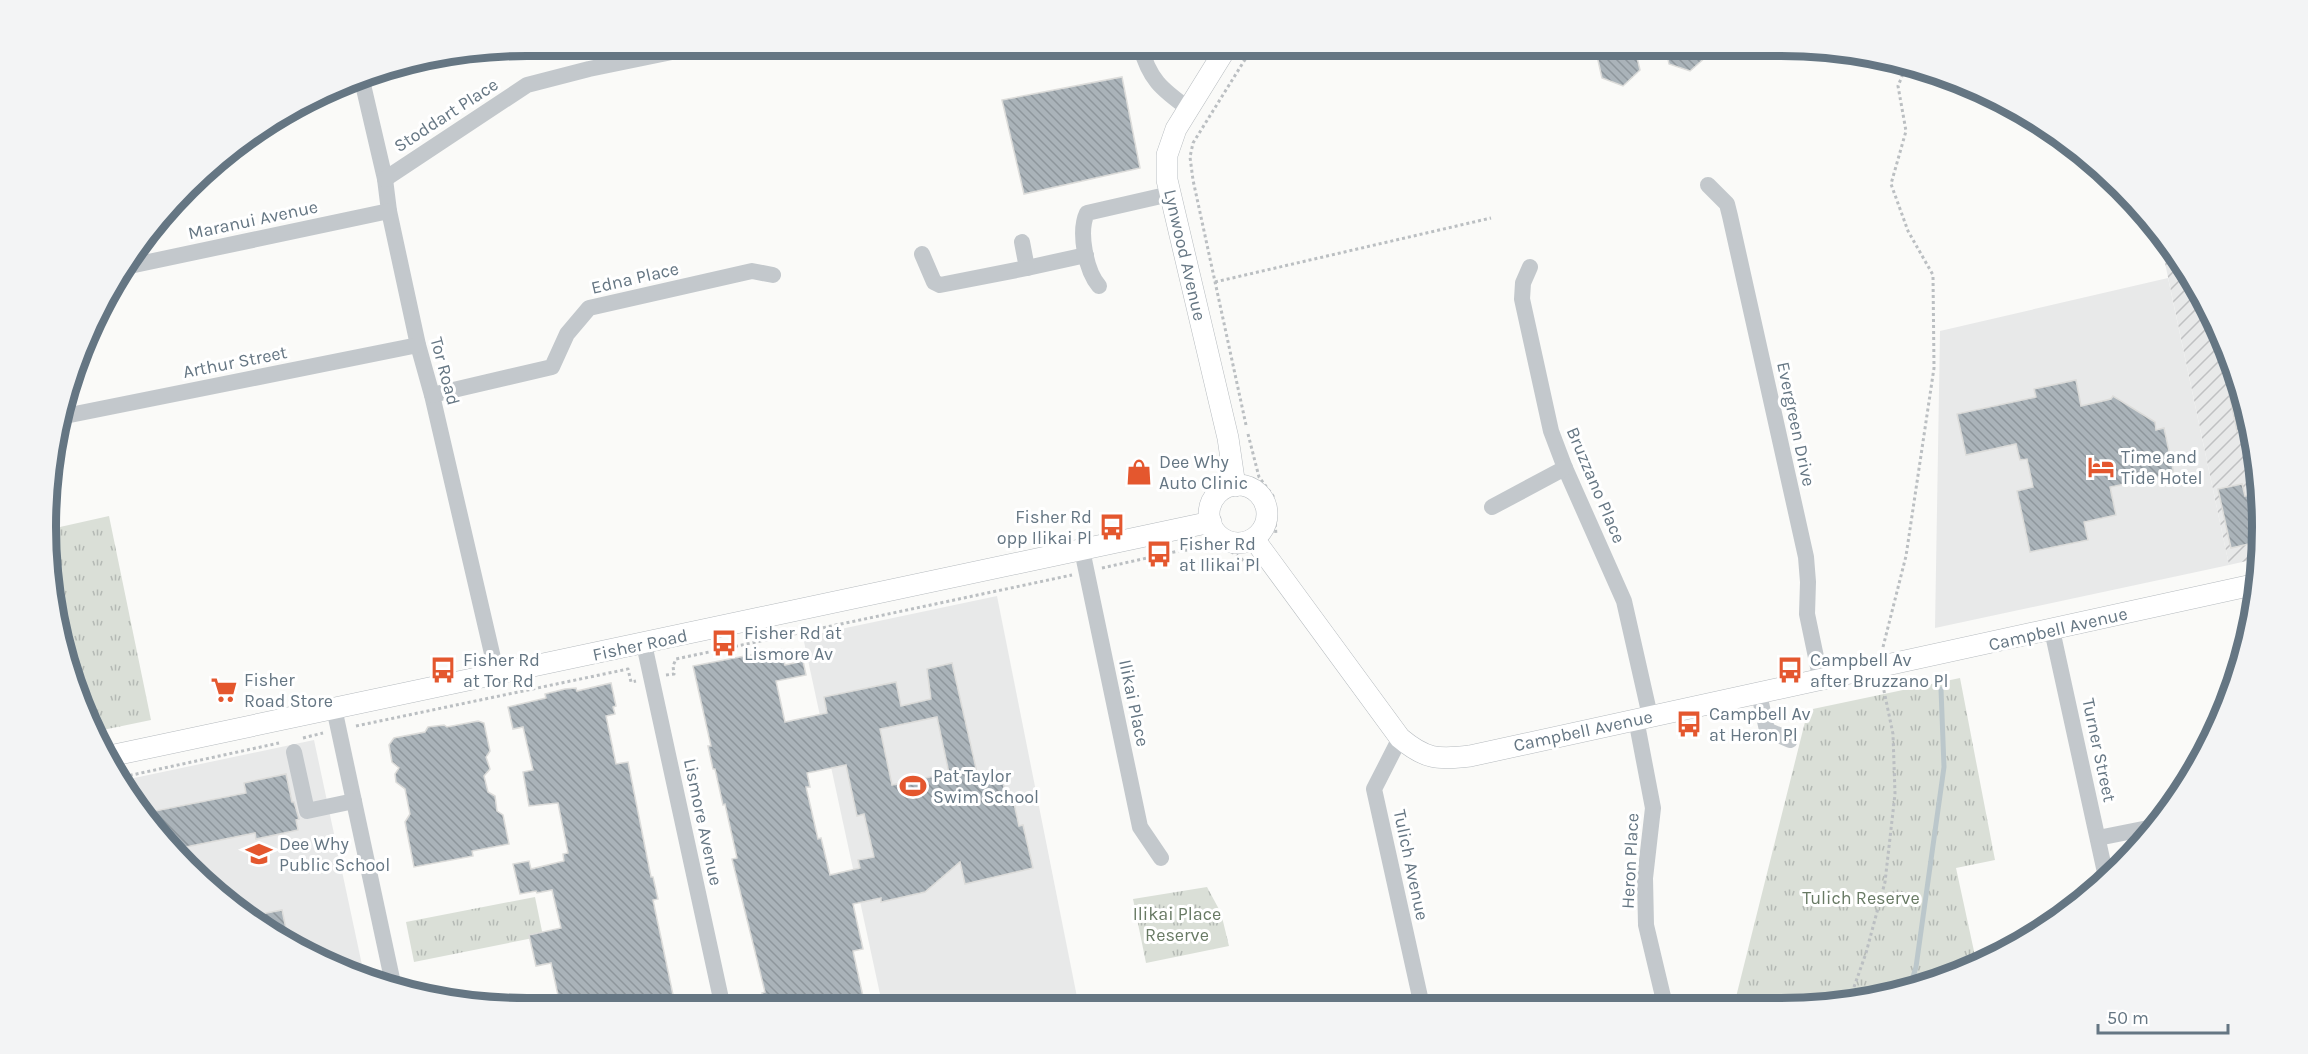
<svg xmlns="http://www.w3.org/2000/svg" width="2308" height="1054" font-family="Karla,sans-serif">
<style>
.built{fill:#e8e9e9}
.industrial{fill:url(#industrial-furrows)}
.park{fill:url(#park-tufts)}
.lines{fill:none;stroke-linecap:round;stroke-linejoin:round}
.stream{stroke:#bbc7cb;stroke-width:5}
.building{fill:url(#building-back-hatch);stroke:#dcdcda;stroke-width:1.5;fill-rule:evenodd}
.major-casing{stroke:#b5babe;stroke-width:22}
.path{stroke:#bbbfc2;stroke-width:3;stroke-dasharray:3 3;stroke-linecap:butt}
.minor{stroke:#c3c8cc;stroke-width:16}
.major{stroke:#fff;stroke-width:21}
.labels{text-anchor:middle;stroke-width:6;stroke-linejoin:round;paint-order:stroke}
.street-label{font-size:18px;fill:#657683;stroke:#fff}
.poi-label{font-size:18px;fill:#657683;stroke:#fff;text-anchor:start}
.park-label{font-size:18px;fill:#687a64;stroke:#fff}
.rim{fill:none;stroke:#657683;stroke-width:8}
</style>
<defs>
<pattern id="industrial-furrows" width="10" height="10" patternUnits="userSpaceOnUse" patternTransform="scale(1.5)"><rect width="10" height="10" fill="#e8e9e9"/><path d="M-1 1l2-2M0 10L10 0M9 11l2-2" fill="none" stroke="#c0c1c2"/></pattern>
<pattern id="park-tufts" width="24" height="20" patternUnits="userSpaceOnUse" patternTransform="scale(1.5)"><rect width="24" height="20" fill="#dadfd7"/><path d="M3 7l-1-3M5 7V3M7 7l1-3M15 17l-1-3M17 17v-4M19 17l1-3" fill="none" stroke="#b4b9b4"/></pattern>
<pattern id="building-back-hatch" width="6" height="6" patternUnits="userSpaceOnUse" patternTransform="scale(1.5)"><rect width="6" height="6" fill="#aab3b9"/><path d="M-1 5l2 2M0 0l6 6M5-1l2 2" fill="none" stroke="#8e969c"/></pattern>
</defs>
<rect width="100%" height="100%" fill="#fafaf8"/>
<g class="built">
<polygon points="2168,278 2229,565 1935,628 1940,331"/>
<polygon points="997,596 1079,1007 883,1008 803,637"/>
<polygon points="314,740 365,979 343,972 209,890 120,781"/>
</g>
<polygon class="industrial" points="2158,230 2182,259 2226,342 2254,433 2263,527 2260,558 2229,565"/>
<g class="park">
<polygon points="109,516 151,720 93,732 71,682 49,590 51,529"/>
<polygon points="1960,678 1995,860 1956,868 1977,965 1966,972 1844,1005 1734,1005 1808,710"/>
<polygon points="1207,887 1221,913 1229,946 1146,963 1133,899"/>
<polygon points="535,897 543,936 414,962 406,922"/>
</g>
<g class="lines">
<polyline class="stream" points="1910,987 1916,967 1944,767 1941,689"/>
</g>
<g class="building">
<polygon points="1609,45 1634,45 1640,70 1623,86 1602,78 1597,56 1602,52 1602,50 1610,47"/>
<polygon points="1665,45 1705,45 1707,56 1690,71 1669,64"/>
<polygon points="1122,77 1140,168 1024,194 1002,100"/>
<polygon points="2235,372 2252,427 2237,431 2225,374"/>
<polygon points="2076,380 2081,406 2111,399 2113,396 2155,422 2156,430 2164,428 2174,474 2110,487 2116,515 2084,522 2088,540 2030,552 2017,491 2033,487 2027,459 2020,460 2016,444 1966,455 1957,414 2036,397 2034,389"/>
<polygon points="2242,484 2245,496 2254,494 2262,533 2262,541 2231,548 2218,489"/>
<path d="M781,649L785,665L803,661L806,675L776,681L785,722L827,713L824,697L896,682L901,706L931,699L927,669L952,663L978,777L1001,772L1007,801L1013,799L1019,826L1023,825L1033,868L965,884L960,862L925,892L881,902V898L853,904L863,949L853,951L864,1001L861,1002L862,1008H766L762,993L765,992L732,859L737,858L725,804L723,805L715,769H713L708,746H711L693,666ZM937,717L949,773L892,785L880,729ZM846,765L857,816L864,814L874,857L858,860L860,868L830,875L821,838L818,839L806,787H810L807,773Z"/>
<polygon points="611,683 616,706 613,707 615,714 606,716 616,764 628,762 651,877 653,877 658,899 653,900 676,1009 561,1009 551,963 536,966 529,935 561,928 552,890 537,893 536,891 520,894 513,864 529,861 531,869 564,861 563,854 568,853 558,803 529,806 523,772 533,770 523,727 513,729 508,707 546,698 545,694 565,689 576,688 577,691"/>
<polygon points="478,721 484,723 490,751 486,757 490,769 484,776 488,792 495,796 497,811 503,815 509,844 472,851 473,856 414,867 405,822 410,814 405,789 396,782 395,774 399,768 392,762 389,745 394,738 425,732 428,727 444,725 447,727"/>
<polygon points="286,774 292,802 294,802 299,819 296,820 298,830 256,839 255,833 176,849 159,828 155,811 246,793 244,783"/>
<polygon points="282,910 288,938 252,916"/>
</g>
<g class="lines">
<g class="major-casing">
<g id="major">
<polyline points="1228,45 1176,129 1167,155 1167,180 1228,438 1235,486"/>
<circle cx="1238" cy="514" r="29"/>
<path d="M1254,539L1400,738C1425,759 1437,760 1470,756L2257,584"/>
<polyline points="105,757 1211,522"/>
</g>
</g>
<g class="path">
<polyline points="1215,282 1491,218"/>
<polyline points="1246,425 1193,180 1190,157 1193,143 1254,45"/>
<polyline points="1248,434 1259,477 1273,496 1276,535"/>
<path d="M1102,568L1183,550C1213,553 1220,538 1246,563"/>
<polyline points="1883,647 1906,556 1934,368 1933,275 1908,231 1891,184 1906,131 1898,86 1907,64"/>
<polyline points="666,675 674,674 673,666 676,659 1072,575"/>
<polyline points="356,726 628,669 631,682 636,681"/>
<polyline points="303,738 323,733"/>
<polyline points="118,778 279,743"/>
<polyline points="1848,1004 1866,953 1885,882 1895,794 1893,734 1883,686"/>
</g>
<g class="minor">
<path d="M1140,45C1149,79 1161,89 1189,109"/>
<polyline points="361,76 385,179 389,211 418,345 432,395 497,675"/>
<polyline points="385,179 527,85 589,69 706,45"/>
<polyline points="1708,185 1727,204 1730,216 1806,557 1808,582 1807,614 1821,681"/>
<polyline points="1022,242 1027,268 1086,255"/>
<polyline points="922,254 934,282 940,285 1027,268"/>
<polyline points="125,267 389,211"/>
<polyline points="1530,267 1523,283 1522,299 1551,431 1565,468 1624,601 1650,716"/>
<path d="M1099,286C1086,271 1078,232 1087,213L1170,194"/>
<polyline points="432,395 552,367 567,334 589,308 752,271 773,275"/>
<polyline points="60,417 418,345"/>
<polyline points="1492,507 1565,468"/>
<polyline points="1082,550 1140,827 1161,858"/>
<polyline points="2052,630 2106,877"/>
<polyline points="644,644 723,1008"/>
<polyline points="1759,694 1767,730 1790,740"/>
<polyline points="334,708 394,988"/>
<polyline points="1636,719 1653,808 1645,878 1646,925 1665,1005"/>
<polyline points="1400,738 1374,789 1422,1006"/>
<polyline points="294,752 307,811 354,801"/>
<polyline points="2098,838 2158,826"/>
</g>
<use href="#major" class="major"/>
</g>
<defs>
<g id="hotel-bare" transform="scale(2.07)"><path d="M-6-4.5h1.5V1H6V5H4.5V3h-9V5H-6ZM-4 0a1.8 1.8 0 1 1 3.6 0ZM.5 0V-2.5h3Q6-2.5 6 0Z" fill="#e4572e" stroke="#fff" stroke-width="2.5" paint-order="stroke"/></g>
<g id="shop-bare" transform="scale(2.07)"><path d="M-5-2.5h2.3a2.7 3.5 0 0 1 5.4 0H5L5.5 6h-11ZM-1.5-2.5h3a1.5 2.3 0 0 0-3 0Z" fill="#e4572e" stroke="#fff" stroke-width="2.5" paint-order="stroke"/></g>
<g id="bus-bare" transform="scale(2.07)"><path d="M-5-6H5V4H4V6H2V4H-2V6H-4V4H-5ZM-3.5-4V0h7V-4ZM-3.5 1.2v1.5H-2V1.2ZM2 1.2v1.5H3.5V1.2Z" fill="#e4572e" stroke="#fff" stroke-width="2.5" paint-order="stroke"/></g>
<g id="supermarket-bare" transform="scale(2.07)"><path d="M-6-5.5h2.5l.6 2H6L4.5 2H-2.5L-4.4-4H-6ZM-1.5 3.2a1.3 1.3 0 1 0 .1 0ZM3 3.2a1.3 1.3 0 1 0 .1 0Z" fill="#e4572e" stroke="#fff" stroke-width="2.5" paint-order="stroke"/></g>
<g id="stadium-bare" transform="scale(2.07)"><path d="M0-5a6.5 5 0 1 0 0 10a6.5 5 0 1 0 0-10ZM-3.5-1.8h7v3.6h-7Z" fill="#e4572e" stroke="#fff" stroke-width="2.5" paint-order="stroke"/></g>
<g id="school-bare" transform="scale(2.07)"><path d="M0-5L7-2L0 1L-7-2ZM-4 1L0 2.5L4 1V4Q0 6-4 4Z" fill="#e4572e" stroke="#fff" stroke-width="2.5" paint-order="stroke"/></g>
</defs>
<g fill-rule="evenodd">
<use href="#hotel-bare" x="2101" y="467"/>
<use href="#shop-bare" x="1139" y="472"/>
<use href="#bus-bare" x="1112" y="527"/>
<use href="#bus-bare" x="1159" y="554"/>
<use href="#bus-bare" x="724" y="643"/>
<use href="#bus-bare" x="443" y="670"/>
<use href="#bus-bare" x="1790" y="670"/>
<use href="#supermarket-bare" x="224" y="690"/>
<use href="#bus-bare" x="1689" y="724"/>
<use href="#stadium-bare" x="913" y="786"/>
<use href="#school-bare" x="259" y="854"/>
</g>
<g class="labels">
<g class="street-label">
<text transform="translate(446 115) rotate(-33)" y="6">Stoddart Place</text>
<text transform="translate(253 220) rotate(-12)" y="6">Maranui Avenue</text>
<text transform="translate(1185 255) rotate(77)" y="6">Lynwood Avenue</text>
<text transform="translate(635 278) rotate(-13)" y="6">Edna Place</text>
<text transform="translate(235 362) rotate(-11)" y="6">Arthur Street</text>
<text transform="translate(445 371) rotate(75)" y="6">Tor Road</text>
<text transform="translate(1796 424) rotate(78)" y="6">Evergreen Drive</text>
<text transform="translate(1596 485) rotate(67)" y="6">Bruzzano Place</text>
<text transform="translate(2058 629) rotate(-13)" y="6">Campbell Avenue</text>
<text transform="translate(640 645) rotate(-12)" y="6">Fisher Road</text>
<text transform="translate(1134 703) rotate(78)" y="6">Ilikai Place</text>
<text transform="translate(1583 731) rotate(-12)" y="6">Campbell Avenue</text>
<text transform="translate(2099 750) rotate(78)" y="6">Turner Street</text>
<text transform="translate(703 822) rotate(78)" y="6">Lismore Avenue</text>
<text transform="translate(1630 861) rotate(-87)" y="6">Heron Place</text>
<text transform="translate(1411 865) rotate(78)" y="6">Tulich Avenue</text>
</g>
<g class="poi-label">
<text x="2121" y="463">Time and<tspan x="2121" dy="21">Tide Hotel</tspan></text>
<text x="1159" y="468">Dee Why<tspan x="1159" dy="21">Auto Clinic</tspan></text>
<text x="1092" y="523" text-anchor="end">Fisher Rd<tspan x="1092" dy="21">opp Ilikai Pl</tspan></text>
<text x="1179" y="550">Fisher Rd<tspan x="1179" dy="21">at Ilikai Pl</tspan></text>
<text x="744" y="639">Fisher Rd at<tspan x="744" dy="21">Lismore Av</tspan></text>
<text x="463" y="666">Fisher Rd<tspan x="463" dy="21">at Tor Rd</tspan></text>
<text x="1810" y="666">Campbell Av<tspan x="1810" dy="21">after Bruzzano Pl</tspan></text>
<text x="244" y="686">Fisher<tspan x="244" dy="21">Road Store</tspan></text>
<text x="1709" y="720">Campbell Av<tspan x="1709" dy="21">at Heron Pl</tspan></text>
<text x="933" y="782">Pat Taylor<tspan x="933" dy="21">Swim School</tspan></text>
<text x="279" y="850">Dee Why<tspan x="279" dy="21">Public School</tspan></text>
</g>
<g class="park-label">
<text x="1861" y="904">Tulich Reserve</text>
<text x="1177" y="920">Ilikai Place<tspan x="1177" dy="21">Reserve</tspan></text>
</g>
</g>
<path d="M0 0H2308V1054H0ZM527 56H1781A471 471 0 0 1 2252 527V527A471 471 0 0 1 1781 998H527A471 471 0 0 1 56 527V527A471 471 0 0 1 527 56Z" fill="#f3f4f5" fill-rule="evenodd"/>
<path class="rim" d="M527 56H1781A471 471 0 0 1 2252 527V527A471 471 0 0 1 1781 998H527A471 471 0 0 1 56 527V527A471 471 0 0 1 527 56Z"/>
<path d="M2098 1024v9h130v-9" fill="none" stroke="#657683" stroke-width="3"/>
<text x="2107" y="1024" font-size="18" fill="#657683" stroke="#ffffff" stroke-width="4.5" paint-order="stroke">50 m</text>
</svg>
